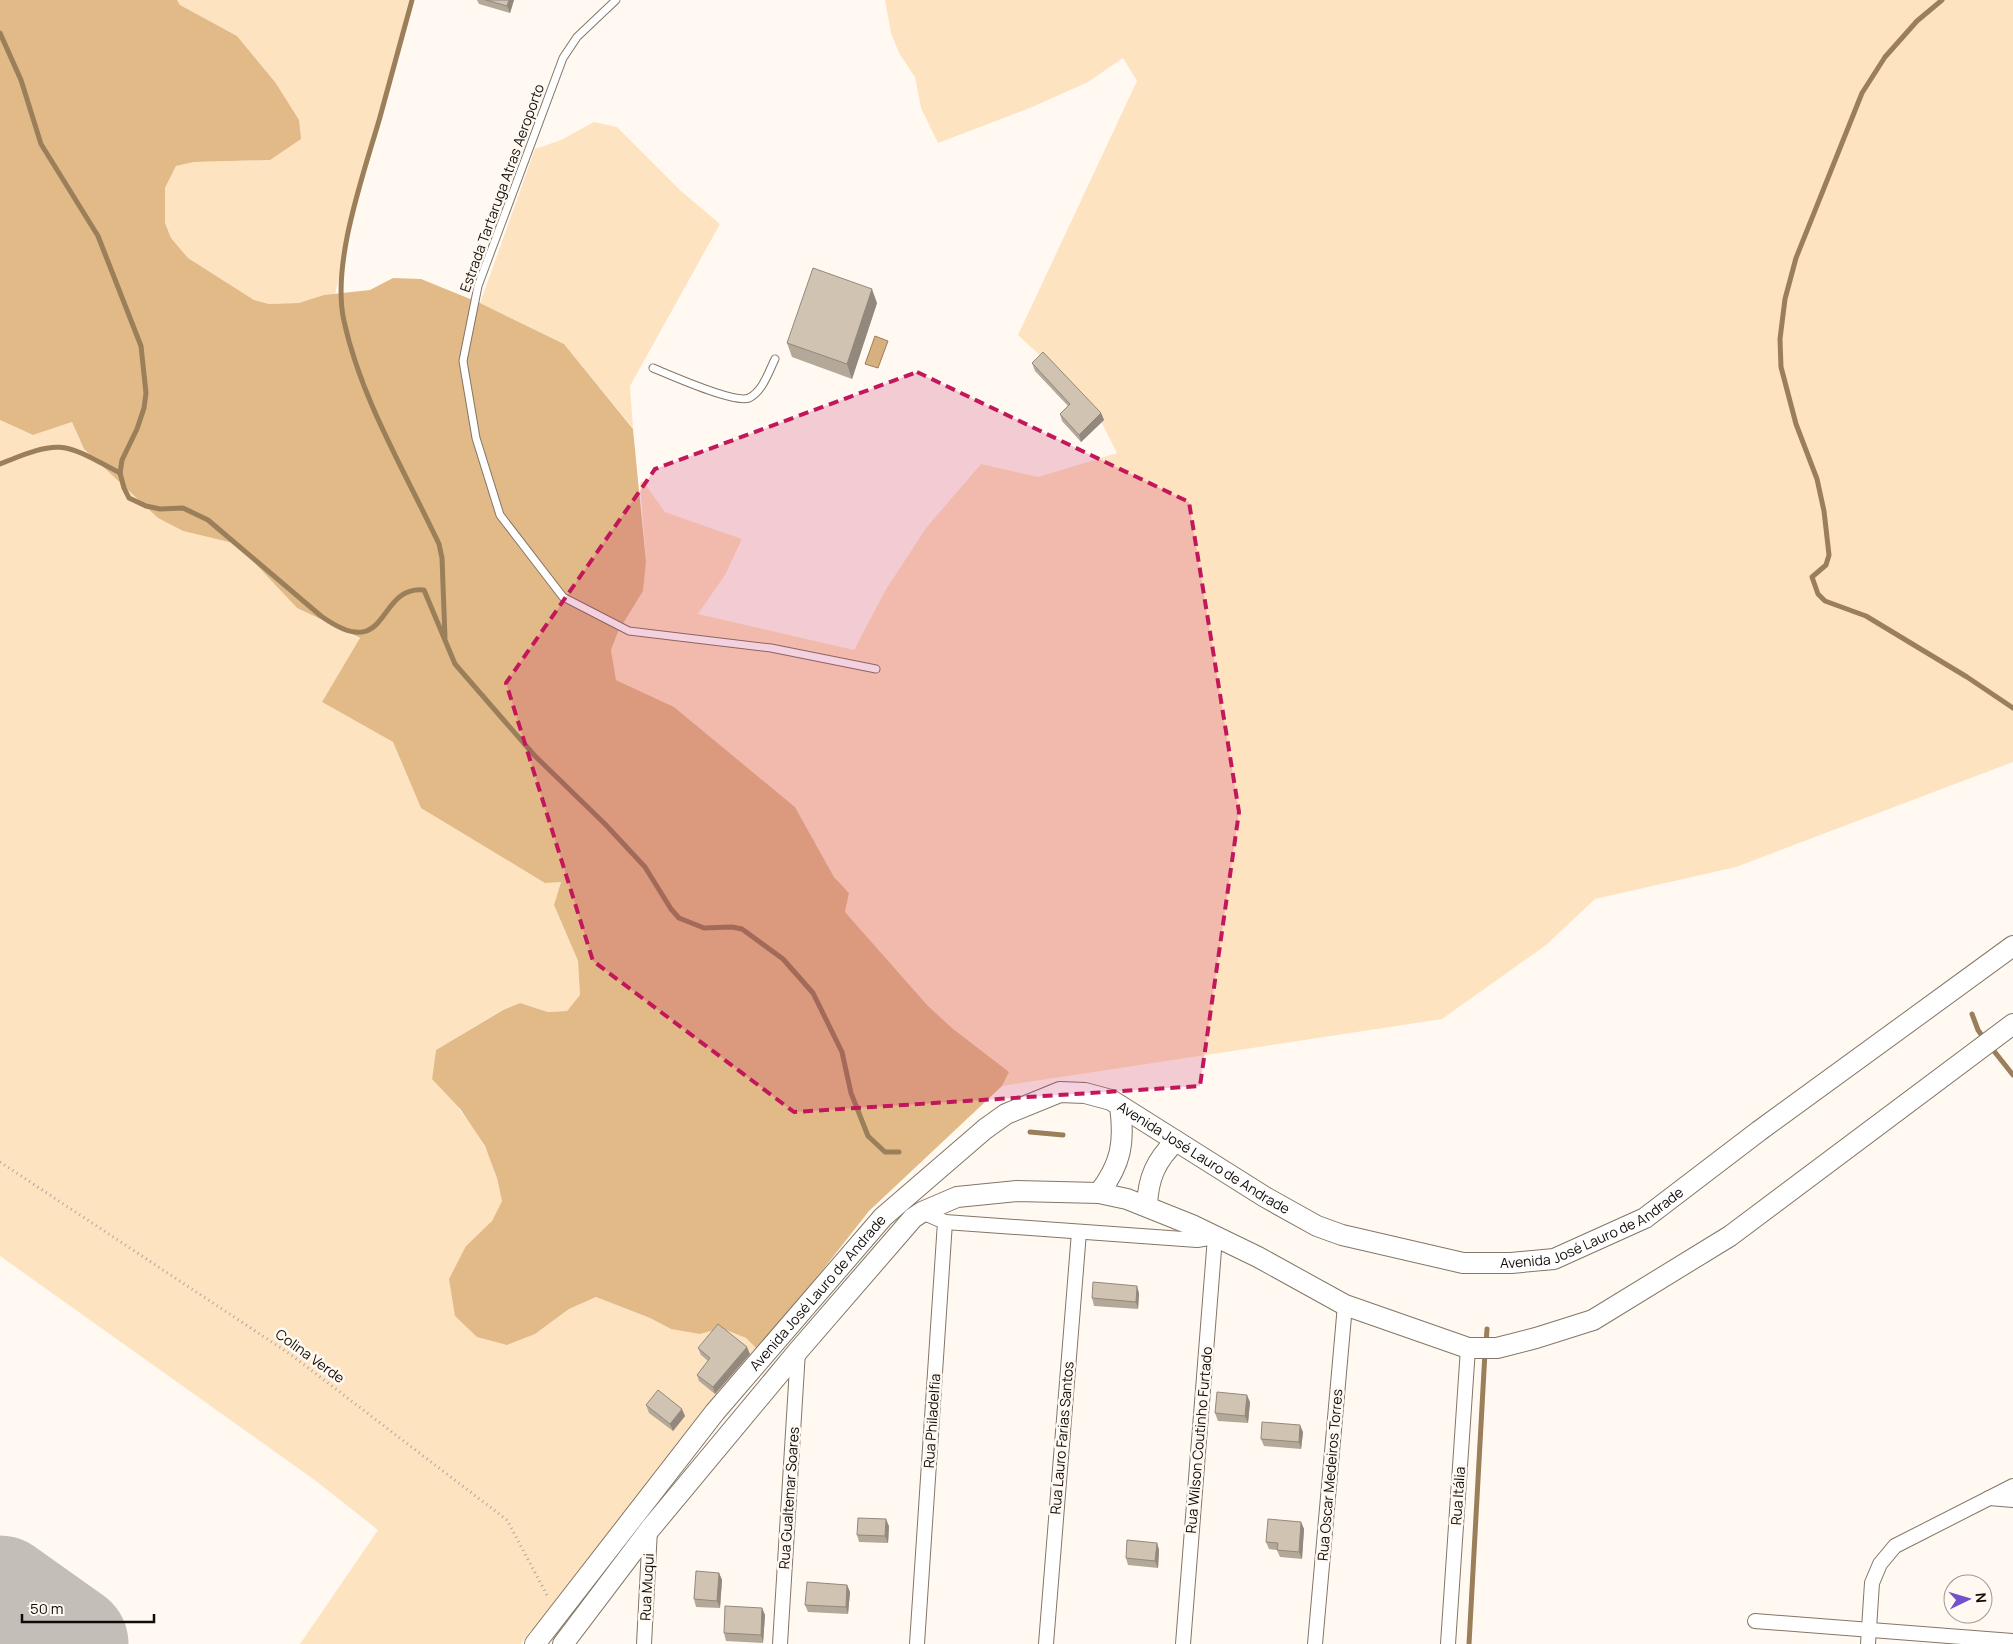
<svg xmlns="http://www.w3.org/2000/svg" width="2013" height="1644" font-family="Manrope,sans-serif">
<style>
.green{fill:#fee3c1}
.forest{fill:#e1ba88}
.water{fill:#d6b07f;stroke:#9b7f5b}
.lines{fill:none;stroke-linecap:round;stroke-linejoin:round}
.stream{stroke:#9b7f5b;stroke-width:5}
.runway{stroke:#c4beb8;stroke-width:119}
.lane-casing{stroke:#827666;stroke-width:9}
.street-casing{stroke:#827666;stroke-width:16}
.secondary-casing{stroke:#827666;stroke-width:22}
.path{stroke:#aca6a0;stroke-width:3;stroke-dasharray:1 4;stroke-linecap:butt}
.lane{stroke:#fff;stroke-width:7}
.street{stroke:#fff;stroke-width:14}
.secondary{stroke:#fff;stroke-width:20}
.wall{fill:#b4a899}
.shaded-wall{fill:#92887d}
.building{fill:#d1c3b2;stroke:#92887d}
.marked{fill:#c2185b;fill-opacity:0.2;stroke:#c2185b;stroke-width:4;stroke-dasharray:10 6;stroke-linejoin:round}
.labels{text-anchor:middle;stroke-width:5;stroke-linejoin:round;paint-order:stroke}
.street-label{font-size:14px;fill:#110c07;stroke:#fff9f2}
</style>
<rect width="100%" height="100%" fill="#fff9f2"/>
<g class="green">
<polygon points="177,0 409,0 335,294 299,303 269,304 254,300 188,258 171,238 165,223 165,188 176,166 194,162 270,160 275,82 237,36 180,5"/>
<polygon points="885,0 2013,0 2013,762 1736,867 1595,899 1546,945 1442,1019 1002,1086 1009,1072 952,1028 928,1006 845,912 849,893 834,877 795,807 674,707 616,680 611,650 618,632 643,591 646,562 640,482 643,481 665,512 742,539 725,575 698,614 854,650 885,591 926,528 981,464 1038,477 1117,453 1092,404 1018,335 1137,81 1123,58 1088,82 1030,108 938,143 921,108 915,77 899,53 891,33"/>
<polygon points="594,122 617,127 681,191 720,224 630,386 633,428 564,344 480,303 535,149 561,140"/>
<path d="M0,420L33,435L72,422L84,449L158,518L183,531L237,544L297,608L360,639L322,702L393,742L421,808L561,882L554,905L578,961L580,995L567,1011L548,1012L520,1003L502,1010L436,1050L432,1079C462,1110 490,1143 499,1186C500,1190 503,1197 502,1201C499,1220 478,1234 466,1246L535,1334L569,1309L596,1297L650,1318L671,1329L721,1328L746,1338L759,1351L536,1633L531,1630L521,1644H300L378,1530L316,1481L0,1256Z"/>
</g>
<polygon class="forest" points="0,0 177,0 180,5 237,36 275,82 299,120 301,139 270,160 194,162 176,166 165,188 165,223 171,238 188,258 254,300 269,304 299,303 324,295 370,290 393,278 421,279 480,303 564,344 633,429 646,562 643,591 618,632 611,650 616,680 674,707 795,807 834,877 849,893 845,912 928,1006 952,1028 1009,1072 1002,1086 869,1211 759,1351 746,1338 721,1328 700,1334 671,1329 650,1318 596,1297 569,1309 535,1334 507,1345 477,1337 455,1316 449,1279 466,1246 492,1221 502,1201 497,1178 485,1146 461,1110 432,1079 436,1050 503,1010 520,1003 548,1012 567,1011 580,995 578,961 554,905 561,882 545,883 421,808 393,742 322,702 360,638 297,608 237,544 183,531 158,518 84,449 72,422 33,435 0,420"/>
<polygon class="water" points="875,336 888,341 878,368 865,364"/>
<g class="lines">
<g class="stream">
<path d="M412,0C401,39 391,78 380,117C364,173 331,263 344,321C361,399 405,472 439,544L442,558L445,638"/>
<polyline points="1942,0 1917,21 1885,57 1862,93 1796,258 1785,299 1780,339 1781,367 1796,424 1817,479 1824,511 1829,555 1826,565 1812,577 1818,594 1825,601 1866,616 1967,677 2013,708"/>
<path d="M0,33L21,80L41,144L98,236L141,346L146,393L144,408L137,429L122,460L120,473L124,488L129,498L146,506L160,509L183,508L208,520L321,616C391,666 375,585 424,590L455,664L534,755L605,824L645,867L671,909L679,918L704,928L732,927L742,929L783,959L813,993L842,1052L851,1093L868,1136L885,1152H899"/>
<path d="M0,464C62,439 62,442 120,473"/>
<polyline points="1972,1014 1978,1030 1985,1040"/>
<polyline points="1990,1046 2013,1075"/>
<polyline points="1030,1132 1063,1135"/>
<polyline points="1486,1344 1487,1329"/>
<polyline points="1469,1644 1485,1352"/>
</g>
<polyline class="runway" points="0,1595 69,1644"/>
<g class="lane-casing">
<g id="lane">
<polyline points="616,0 577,37 563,58 478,286 463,361 476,438 500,515 563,597 629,631 771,648 876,669"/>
<path d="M653,368C670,375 735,404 749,398C763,391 769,371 775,359"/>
</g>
</g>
<g class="street-casing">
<g id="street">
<polyline points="945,1222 1197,1240 1215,1237 1183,1644"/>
<polyline points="1989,1498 2013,1500"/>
<polyline points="1755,1621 2013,1641"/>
<polyline points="644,1644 650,1529"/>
<polyline points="780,1644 798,1351"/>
<polyline points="917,1644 945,1222 922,1212"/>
<polyline points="1046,1644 1079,1232"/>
<polyline points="1315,1644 1345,1305"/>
<polyline points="1448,1644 1468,1348"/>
<polyline points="1868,1644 1872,1583 1880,1564 1895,1546 2013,1486"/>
</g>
</g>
<g class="secondary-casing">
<g id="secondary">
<path d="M1099,1193C1121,1164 1125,1143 1120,1106"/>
<path d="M1147,1206C1148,1178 1156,1160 1176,1141"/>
<path id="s1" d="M535,1644L715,1412L883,1217L985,1129L1006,1114L1060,1092L1085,1093L1111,1100L1265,1197L1317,1226L1342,1235L1463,1263H1511L1554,1259L1645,1218L1759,1131L2013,946"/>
<polyline points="563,1644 650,1529 798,1351 913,1218 922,1212 957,1197 1017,1191 1099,1193 1127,1199 1192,1225 1258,1257 1345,1305 1468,1348 1497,1348 1536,1338 1593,1320 1730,1236 2013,1024"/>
</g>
</g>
<polyline class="path" points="0,1162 290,1354 507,1520 548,1597"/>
<use href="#lane" class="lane"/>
<use href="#street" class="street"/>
<use href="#secondary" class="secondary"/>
</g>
<g class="wall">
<polygon points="477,0 514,0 510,13 479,4"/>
<polygon points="877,303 852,379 792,357 787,343"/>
<polygon points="1032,363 1101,413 1104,420 1081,442 1062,421 1060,414 1068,406 1035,371"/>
<polygon points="1139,1293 1138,1309 1094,1306 1092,1298"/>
<polygon points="698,1348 750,1354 715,1394 699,1381 697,1375 708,1361 701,1355"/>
<polygon points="1250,1402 1248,1423 1218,1421 1215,1413"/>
<polygon points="646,1405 685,1416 673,1431 649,1413"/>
<polygon points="1303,1432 1301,1449 1264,1446 1261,1439"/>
<polygon points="1301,1522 1304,1529 1302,1559 1280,1557 1277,1550 1269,1549 1266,1542"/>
<polygon points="889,1526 888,1543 859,1542 857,1535"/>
<polygon points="1157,1543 1159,1550 1158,1568 1128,1565 1126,1558"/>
<polygon points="719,1573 722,1580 720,1608 696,1607 694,1599"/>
<polygon points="847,1585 850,1592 848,1614 808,1612 805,1605"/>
<polygon points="762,1608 765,1615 763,1643 726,1641 724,1633"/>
</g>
<g class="shaded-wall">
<polygon points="509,0 514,0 510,13 507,6"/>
<polygon points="872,289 877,303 852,379 847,364"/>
<polygon points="1101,413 1104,420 1081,442 1079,435"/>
<polygon points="1137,1286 1139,1293 1138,1309 1136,1302"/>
<polygon points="747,1347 750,1354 715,1394 713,1387"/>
<polygon points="1247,1395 1250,1402 1248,1423 1245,1416"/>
<polygon points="682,1409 685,1416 673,1431 670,1424"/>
<polygon points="1300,1425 1303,1432 1301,1449 1299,1442"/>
<polygon points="886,1519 889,1526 888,1543 885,1536"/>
<polygon points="1301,1522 1304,1529 1302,1559 1299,1552"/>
<polygon points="1157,1543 1159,1550 1158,1568 1155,1561"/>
<polygon points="719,1573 722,1580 720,1608 717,1601"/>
<polygon points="847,1585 850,1592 848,1614 846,1607"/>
<polygon points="762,1608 765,1615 763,1643 761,1635"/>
</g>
<g class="building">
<polygon points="486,0 509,0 507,6"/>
<polygon points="813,268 872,289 847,364 787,343"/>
<polygon points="1043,352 1101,413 1079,435 1060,414 1070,404 1032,363"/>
<polygon points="1093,1282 1137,1286 1136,1302 1092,1298"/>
<polygon points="718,1324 747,1347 713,1387 697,1375 710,1358 698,1348"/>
<polygon points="658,1390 682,1409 670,1424 646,1405"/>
<polygon points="1217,1392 1247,1395 1245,1416 1215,1413"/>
<polygon points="1262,1422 1300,1425 1299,1442 1261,1439"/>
<polygon points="858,1518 886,1519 885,1536 857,1535"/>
<polygon points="1268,1519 1301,1522 1299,1552 1277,1550 1278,1543 1266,1542"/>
<polygon points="1127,1540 1157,1543 1155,1561 1126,1558"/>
<polygon points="696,1571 719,1573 717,1601 694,1599"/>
<polygon points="807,1582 847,1585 846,1607 805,1605"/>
<polygon points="725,1606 762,1608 761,1635 724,1633"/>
</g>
<path class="marked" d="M917,372L1189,502L1239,812L1200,1086L794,1112L593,961L506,683L655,469Z"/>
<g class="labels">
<g class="street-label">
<text transform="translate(502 188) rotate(-70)" y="5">Estrada Tartaruga Atras Aeroporto</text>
<text dy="5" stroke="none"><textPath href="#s1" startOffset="931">Avenida José Lauro de Andrade</textPath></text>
<text dy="5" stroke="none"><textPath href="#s1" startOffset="1351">Avenida José Lauro de Andrade</textPath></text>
<text dy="5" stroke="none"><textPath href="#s1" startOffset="451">Avenida José Lauro de Andrade</textPath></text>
<text transform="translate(310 1356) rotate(36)" y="5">Colina Verde</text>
<text transform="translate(932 1421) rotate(-86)" y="5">Rua Philadelfia</text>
<text transform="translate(1062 1438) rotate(-85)" y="5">Rua Lauro Farias Santos</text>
<text transform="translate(1199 1440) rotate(-85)" y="5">Rua Wilson Coutinho Furtado</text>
<text transform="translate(1330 1475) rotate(-85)" y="5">Rua Oscar Medeiros Torres</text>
<text transform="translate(1458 1496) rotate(-86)" y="5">Rua Itália</text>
<text transform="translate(789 1498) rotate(-86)" y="5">Rua Gualtemar Soares</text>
<text transform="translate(647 1587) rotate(-87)" y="5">Rua Muqui</text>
</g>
</g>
<g transform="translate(1968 1599) rotate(85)"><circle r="24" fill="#fff9f2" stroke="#a09a94"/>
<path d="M0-4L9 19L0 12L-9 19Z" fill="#7251ca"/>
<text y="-8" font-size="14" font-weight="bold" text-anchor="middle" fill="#110c07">N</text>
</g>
<path d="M22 1614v8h132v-8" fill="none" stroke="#110c07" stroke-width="2.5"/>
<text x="30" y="1614" font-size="15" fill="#110c07" stroke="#fff9f2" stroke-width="4" paint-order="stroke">50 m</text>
</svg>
